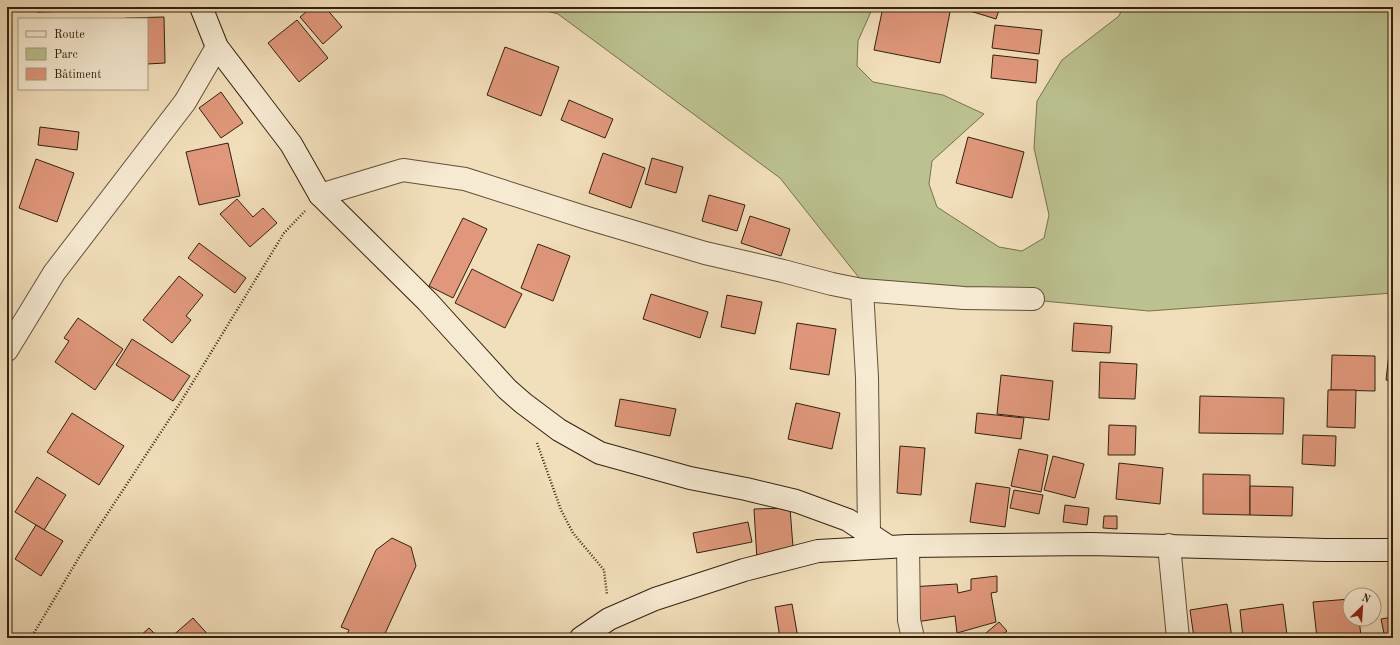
<svg xmlns="http://www.w3.org/2000/svg" width="1400" height="645" font-family="'Old Standard TT',serif">
<style>
.green{fill:#bbc18f;stroke:#76714e}
.building{fill:#e0977b;stroke:#32210d}
.lines{fill:none;stroke-linecap:round;stroke-linejoin:round}
.street-casing{stroke:#625038;stroke-width:24}
.secondary-casing{stroke:#32210d;stroke-width:24}
.path{stroke:#32210d;stroke-width:2.5;stroke-dasharray:1 2;stroke-linecap:butt}
.street{stroke:#f6ead2;stroke-width:22}
.secondary{stroke:#f6ead2;stroke-width:22}
</style>
<rect width="100%" height="100%" fill="#f1deba"/>
<filter id="stains"><feTurbulence type="fractalNoise" baseFrequency=".005" numOctaves="4"/><feColorMatrix values="0 0 0 0 .2 0 0 0 0 .09 0 0 0 0 .02 0 0 0 .5 -.17"/></filter>
<radialGradient id="worn" r=".72"><stop offset=".6" stop-color="#630" stop-opacity="0"/><stop offset="1" stop-color="#630" stop-opacity=".3"/></radialGradient>
<polygon class="green" points="532,7 873,7 858,41 857,66 873,82 943,95 984,114 932,161 929,184 937,207 999,247 1022,251 1044,238 1049,215 1034,148 1037,101 1062,60 1119,16 1123,7 1393,7 1393,293 1149,311 864,284 780,178 558,14"/>
<g class="building">
<polygon points="37,7 72,7 72,11 37,12"/>
<polygon points="312,7 325,7 342,27 323,44 300,17"/>
<polygon points="883,7 951,7 940,63 874,50"/>
<polygon points="957,7 1000,7 996,19"/>
<polygon points="164,17 165,63 147,64 147,19 125,19 125,18"/>
<polygon points="297,20 328,58 299,82 268,43"/>
<polygon points="995,25 1042,30 1039,54 992,48"/>
<polygon points="505,47 559,67 541,116 487,95"/>
<polygon points="993,55 1038,60 1036,83 991,78"/>
<polygon points="221,92 243,123 221,138 199,108"/>
<polygon points="569,100 613,119 605,138 561,120"/>
<polygon points="40,127 79,132 77,150 38,145"/>
<polygon points="968,137 1024,152 1012,198 956,183"/>
<polygon points="228,143 240,196 199,205 186,152"/>
<polygon points="603,153 645,168 631,208 589,193"/>
<polygon points="652,158 683,167 676,193 645,184"/>
<polygon points="36,159 74,173 57,222 19,208"/>
<polygon points="709,195 745,205 737,231 702,221"/>
<polygon points="237,199 253,217 263,208 277,223 250,247 220,214"/>
<polygon points="750,216 790,229 781,256 741,243"/>
<polygon points="463,218 487,229 453,298 429,286"/>
<polygon points="199,243 246,278 235,293 188,258"/>
<polygon points="538,244 570,256 553,301 521,288"/>
<polygon points="472,269 522,294 505,328 455,303"/>
<polygon points="179,276 203,295 186,316 191,320 172,343 143,320"/>
<polygon points="651,294 708,312 700,338 643,319"/>
<polygon points="727,295 762,302 755,334 721,327"/>
<polygon points="78,318 123,349 95,390 55,362 69,341 64,338"/>
<polygon points="797,323 836,329 829,375 790,369"/>
<polygon points="1074,323 1112,326 1110,353 1072,351"/>
<polygon points="132,339 190,376 173,401 116,365"/>
<polygon points="1389,353 1393,354 1393,381 1386,380"/>
<polygon points="1332,355 1375,356 1375,391 1331,390"/>
<polygon points="1100,362 1137,364 1135,399 1099,398"/>
<polygon points="1001,375 1053,381 1049,420 997,414"/>
<polygon points="1328,390 1356,390 1355,428 1327,427"/>
<polygon points="1200,396 1284,398 1283,434 1199,433"/>
<polygon points="620,399 676,409 670,436 615,426"/>
<polygon points="796,403 840,413 832,449 788,439"/>
<polygon points="72,413 124,446 99,485 47,452"/>
<polygon points="977,413 1024,418 1021,439 975,433"/>
<polygon points="1109,425 1136,426 1135,455 1108,455"/>
<polygon points="1303,435 1336,436 1335,466 1302,464"/>
<polygon points="900,446 925,448 921,495 897,493"/>
<polygon points="1019,449 1048,455 1041,492 1011,486"/>
<polygon points="1053,456 1084,464 1075,498 1044,490"/>
<polygon points="1119,463 1163,468 1160,504 1116,499"/>
<polygon points="1203,474 1250,475 1250,515 1203,514"/>
<polygon points="37,477 66,495 44,530 15,512"/>
<polygon points="976,483 1010,488 1005,527 970,522"/>
<polygon points="1250,486 1293,487 1292,516 1250,515"/>
<polygon points="1014,490 1043,495 1039,514 1010,508"/>
<polygon points="1065,505 1089,508 1087,525 1063,522"/>
<polygon points="790,508 793,547 757,560 754,509"/>
<polygon points="1104,516 1117,516 1117,529 1103,528"/>
<polygon points="748,522 752,542 697,553 693,533"/>
<polygon points="36,525 63,541 41,576 15,559"/>
<polygon points="392,538 411,547 416,566 383,638 345,638 349,630 341,627 376,550"/>
<polygon points="997,576 997,592 991,593 996,622 957,633 955,616 916,622 911,587 957,584 958,593 971,590 971,579"/>
<polygon points="1350,599 1350,619 1359,619 1361,636 1337,638 1317,638 1313,602"/>
<polygon points="792,604 798,638 780,638 775,607"/>
<polygon points="1227,604 1232,638 1194,638 1190,610"/>
<polygon points="1283,604 1287,635 1263,638 1243,638 1240,610"/>
<polygon points="1393,617 1393,638 1385,638 1381,619"/>
<polygon points="193,618 211,638 170,638"/>
<polygon points="999,622 1007,631 998,638 980,638"/>
<polygon points="149,628 159,638 138,638"/>
</g>
<g class="lines">
<g class="street-casing">
<g id="street">
<polyline points="320,195 403,170 465,179 587,218 705,253 783,271 832,284 862,290 964,298 1033,299"/>
<polyline points="862,290 867,377 869,534"/>
<polyline points="7,350 54,273 185,102 217,47"/>
<polyline points="1169,545 1178,638"/>
<polyline points="908,546 909,620 913,638"/>
</g>
</g>
<g class="secondary-casing">
<g id="secondary">
<polyline points="201,7 217,47 291,144 320,195 427,301 507,389 523,403 559,430 600,453 690,478 746,489 796,501 848,520 889,547"/>
<polyline points="581,638 609,619 655,599 744,570 818,551 908,546 1091,544 1325,550 1393,550"/>
</g>
</g>
<g class="path">
<polyline points="537,443 561,510 573,533 604,570 607,595"/>
<polyline points="31,638 81,554 182,400 284,233 305,211"/>
</g>
<use href="#street" class="street"/>
<use href="#secondary" class="secondary"/>
</g>
<rect width="1400" height="645" fill="none" stroke="#f1deba" stroke-width="24"/>
<rect x="8" y="8" width="1384" height="629" fill="none" stroke="#32210d" stroke-width="2"/>
<rect x="12" y="12" width="1376" height="621" fill="none" stroke="#32210d"/>
<rect x="18" y="18" width="130" height="72" fill="#f6ead2" stroke="#a89a83"/>
<rect x="26" y="31" width="20" height="6" fill="#f6ead2" stroke="#a89a83"/>
<text x="54" y="38" font-size="12" fill="#32210d">Route</text>
<rect x="26" y="48" width="20" height="12" fill="#bbc18f" stroke="#a89a83"/>
<text x="54" y="58" font-size="12" fill="#32210d">Parc</text>
<rect x="26" y="68" width="20" height="12" fill="#e0977b" stroke="#a89a83"/>
<text x="54" y="78" font-size="12" fill="#32210d">Bâtiment</text>
<g transform="translate(1362 607) rotate(25)"><circle r="19" fill="#f6ead2" stroke="#a89a83"/>
<path d="M0-3L7 15L0 10L-7 15Z" fill="#8f2418"/>
<text y="-6" font-size="11" font-weight="bold" text-anchor="middle" fill="#32210d">N</text>
</g>
<rect width="100%" height="100%" filter="url(#stains)"/>
<rect width="100%" height="100%" fill="url(#worn)"/>
</svg>
